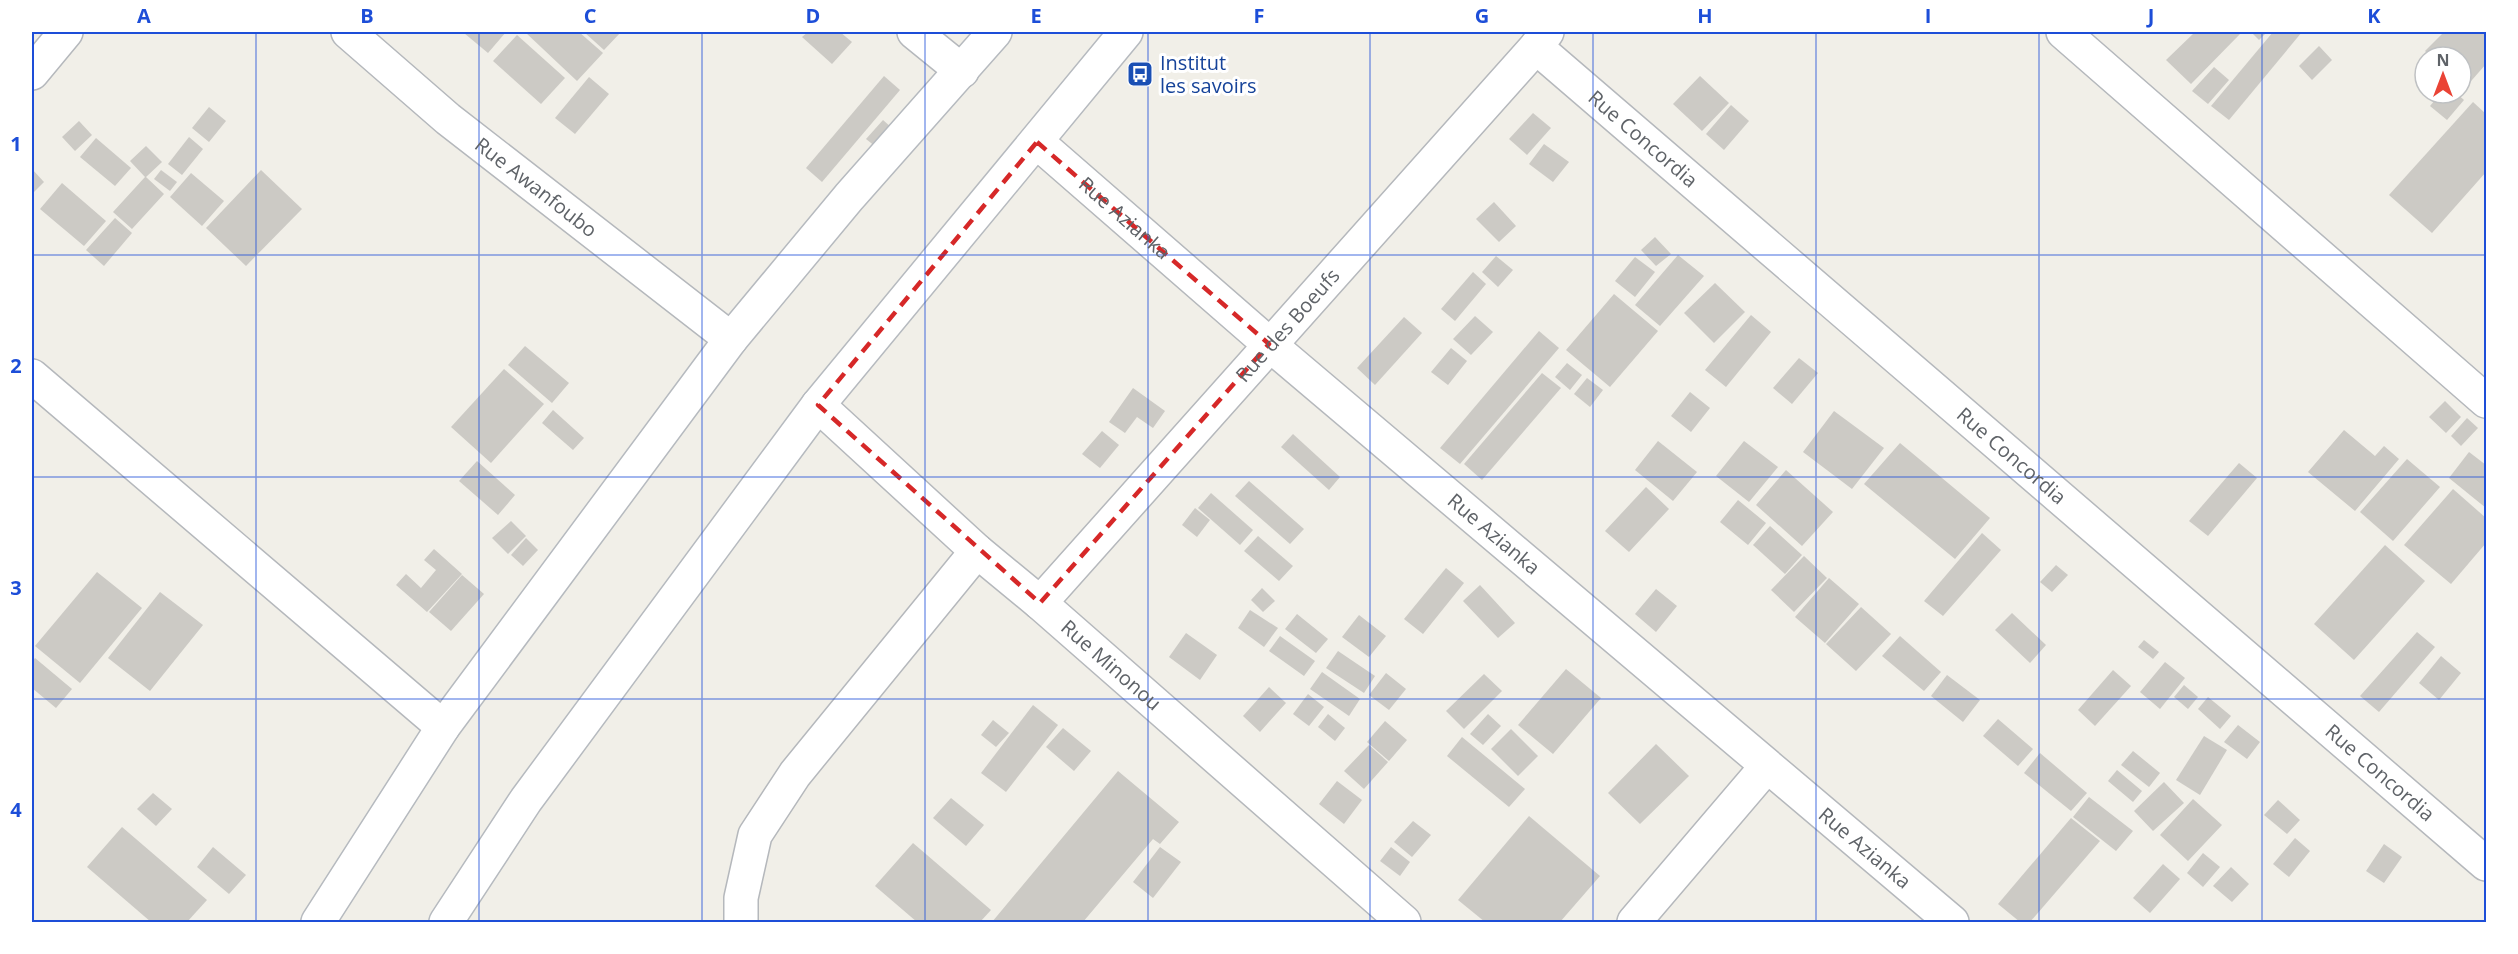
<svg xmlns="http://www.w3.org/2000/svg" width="2518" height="954" font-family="'Open Sans',sans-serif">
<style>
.building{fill:#cccac5}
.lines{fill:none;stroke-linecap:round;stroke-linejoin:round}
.street-casing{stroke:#b5b8bc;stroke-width:36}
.secondary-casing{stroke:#b6babf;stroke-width:36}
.street{stroke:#fff;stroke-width:33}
.secondary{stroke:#fff;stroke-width:33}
.marked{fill:none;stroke:#d62828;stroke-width:4.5;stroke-dasharray:12 8;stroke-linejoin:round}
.grid{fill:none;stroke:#1d4ed8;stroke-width:1.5;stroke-opacity:0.55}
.labels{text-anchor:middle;stroke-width:6;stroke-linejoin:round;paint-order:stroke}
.transit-label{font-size:20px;fill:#164399;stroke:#fff;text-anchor:start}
.street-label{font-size:20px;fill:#5f6368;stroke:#fff}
.neatline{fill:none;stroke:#1d4ed8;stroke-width:2}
.grid-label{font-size:20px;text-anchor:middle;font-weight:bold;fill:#1d4ed8}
</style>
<rect width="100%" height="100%" fill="#f1efe8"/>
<g class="building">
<polygon points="465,32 506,32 488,53 464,33"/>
<polygon points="525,32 579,32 603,53 577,81"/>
<polygon points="584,32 621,32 604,50"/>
<polygon points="808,32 840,32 852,42 832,64 802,37"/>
<polygon points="2195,32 2239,32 2241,33 2191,84 2166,60"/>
<polygon points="2251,32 2267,32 2259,40"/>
<polygon points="2273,32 2302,32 2229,120 2211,106"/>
<polygon points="2444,32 2486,32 2486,64 2465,88 2461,84 2461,57 2431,57 2425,51"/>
<polygon points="517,35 565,78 541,104 493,61"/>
<polygon points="2319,46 2332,60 2312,80 2299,66"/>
<polygon points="2214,67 2229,80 2208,104 2192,91"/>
<polygon points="884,76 900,90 822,182 806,168"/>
<polygon points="1700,76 1729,103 1702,131 1673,104"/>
<polygon points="589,77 609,94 575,134 555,118"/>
<polygon points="2441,93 2456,93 2464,100 2447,120 2430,106"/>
<polygon points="2473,102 2486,114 2486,172 2432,233 2389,195"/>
<polygon points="1731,105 1749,121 1724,150 1706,134"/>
<polygon points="209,107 226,121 209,142 192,128"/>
<polygon points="1533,113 1551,128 1527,155 1509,139"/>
<polygon points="883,120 892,128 876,147 866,139"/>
<polygon points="79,121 92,135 75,151 62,137"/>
<polygon points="189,137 203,149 182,175 168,164"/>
<polygon points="96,138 131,168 115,186 80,157"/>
<polygon points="1544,144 1569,162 1553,182 1529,164"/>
<polygon points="146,146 162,162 146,177 164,194 132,229 113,212 145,177 130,161"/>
<polygon points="32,169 44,182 32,194"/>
<polygon points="161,170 177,182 170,191 154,179"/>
<polygon points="261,170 302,209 246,266 206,228"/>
<polygon points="191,173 224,201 202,226 170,197"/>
<polygon points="62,183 106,221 84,246 40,209"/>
<polygon points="1494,202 1516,226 1499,242 1476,219"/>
<polygon points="115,218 132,233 104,266 86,250"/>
<polygon points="1655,237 1671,254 1656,266 1641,250"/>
<polygon points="1678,255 1704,276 1660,326 1635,305"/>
<polygon points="1496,256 1513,270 1498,287 1482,272"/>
<polygon points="1635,257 1655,272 1635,297 1615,281"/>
<polygon points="1473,272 1486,284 1455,321 1441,309"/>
<polygon points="1715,283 1745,312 1714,343 1684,313"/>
<polygon points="1614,294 1658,331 1610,387 1566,350"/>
<polygon points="1751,315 1771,332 1726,387 1705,370"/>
<polygon points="1475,316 1493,332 1471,355 1453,339"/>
<polygon points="1404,317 1422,333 1375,385 1357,368"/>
<polygon points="1539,331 1559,348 1460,464 1440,448"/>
<polygon points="525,346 569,383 552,403 508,365"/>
<polygon points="1451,348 1467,361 1448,385 1431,372"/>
<polygon points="1799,358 1818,373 1792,404 1773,388"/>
<polygon points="1567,363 1582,375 1570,390 1555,377"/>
<polygon points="504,369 544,404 491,463 451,427"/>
<polygon points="1542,373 1561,388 1482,480 1464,464"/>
<polygon points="1587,378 1603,390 1590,407 1574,394"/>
<polygon points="1133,388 1165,411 1153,428 1137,417 1125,433 1109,422"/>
<polygon points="1690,392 1710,408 1691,432 1671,416"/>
<polygon points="2445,401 2461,417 2446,433 2429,417"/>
<polygon points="553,410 584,438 573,450 542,423"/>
<polygon points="1834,411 1884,448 1852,489 1803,452"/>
<polygon points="2467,418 2478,428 2461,446 2451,436"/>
<polygon points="2344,430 2375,456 2384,446 2399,459 2355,511 2308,472"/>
<polygon points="1102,431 1119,445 1100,468 1082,454"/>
<polygon points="1293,434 1340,477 1329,490 1281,447"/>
<polygon points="1658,441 1697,472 1673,501 1635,470"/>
<polygon points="1744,441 1778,467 1749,502 1716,476"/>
<polygon points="1900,443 1990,518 1955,559 1864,484"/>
<polygon points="2469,452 2486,465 2486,508 2449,478"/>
<polygon points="2407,459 2440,487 2393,541 2360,512"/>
<polygon points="477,461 515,495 498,515 459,481"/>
<polygon points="2239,463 2257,478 2208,536 2189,521"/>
<polygon points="1786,470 1833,512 1802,546 1756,505"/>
<polygon points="1249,481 1304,529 1290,544 1235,496"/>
<polygon points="1646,487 1669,509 1629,552 1605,531"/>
<polygon points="2453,489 2486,518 2486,543 2451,584 2404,545"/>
<polygon points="1211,493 1253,530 1240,545 1198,508"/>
<polygon points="1738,500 1766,523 1748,545 1720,522"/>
<polygon points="1195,508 1210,520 1197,537 1182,525"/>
<polygon points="511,521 526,536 508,554 492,538"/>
<polygon points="1770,526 1802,555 1785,574 1753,545"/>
<polygon points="1982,533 2001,550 1943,616 1924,601"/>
<polygon points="1258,536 1293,566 1279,581 1244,551"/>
<polygon points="526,538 538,550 523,566 511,555"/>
<polygon points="2385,545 2425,581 2354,660 2314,624"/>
<polygon points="434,549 462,574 427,612 396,585 406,574 421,588 436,570 424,560"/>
<polygon points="1804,556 1827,578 1794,612 1771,590"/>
<polygon points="2056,565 2068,575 2052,592 2040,582"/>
<polygon points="1446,568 1464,583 1423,634 1404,619"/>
<polygon points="97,572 142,608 80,683 35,646"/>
<polygon points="462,575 484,594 451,631 429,612"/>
<polygon points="1829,578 1859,604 1825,643 1795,617"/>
<polygon points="1480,585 1515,623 1498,638 1463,601"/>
<polygon points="1262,588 1275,601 1263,612 1251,600"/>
<polygon points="1656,589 1677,606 1656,632 1635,614"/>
<polygon points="160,592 203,625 150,691 108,658"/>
<polygon points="1861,607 1891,634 1856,671 1826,644"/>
<polygon points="1250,610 1278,628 1264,647 1238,628"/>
<polygon points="2012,613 2046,645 2030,663 1995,630"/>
<polygon points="1297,614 1328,639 1316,653 1285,629"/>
<polygon points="1359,615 1386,636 1369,657 1342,637"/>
<polygon points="2417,632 2435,647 2379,712 2360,696"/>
<polygon points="1186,633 1217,655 1200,680 1169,657"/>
<polygon points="1280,636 1315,661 1304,676 1269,651"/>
<polygon points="1900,636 1941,672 1924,691 1882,656"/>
<polygon points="2144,640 2159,652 2153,659 2138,647"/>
<polygon points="1338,651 1375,676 1364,693 1326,668"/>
<polygon points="2441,656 2461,673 2439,700 2419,683"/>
<polygon points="35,658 72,689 56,708 32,688 32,662"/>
<polygon points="2165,662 2185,678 2160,709 2140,692"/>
<polygon points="1566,669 1601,698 1553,754 1518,725"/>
<polygon points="2113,670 2131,686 2095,726 2078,710"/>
<polygon points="1322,672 1360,699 1349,716 1310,689"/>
<polygon points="1386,673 1406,689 1389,710 1369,695"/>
<polygon points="1484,674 1502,691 1464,729 1446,711"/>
<polygon points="1947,675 1980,700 1963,722 1931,696"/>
<polygon points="2184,685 2198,697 2188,709 2174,697"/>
<polygon points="1269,687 1286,703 1260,732 1243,716"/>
<polygon points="1308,694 1324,707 1309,726 1293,714"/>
<polygon points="2208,697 2231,716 2220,729 2198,709"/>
<polygon points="1033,705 1058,725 1006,792 981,773"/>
<polygon points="1328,714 1345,728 1335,741 1318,727"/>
<polygon points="1488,714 1501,726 1483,745 1470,734"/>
<polygon points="1998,719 2033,749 2018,766 1983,736"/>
<polygon points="993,720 1009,733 996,747 981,735"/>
<polygon points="1385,721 1407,740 1389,761 1367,742"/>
<polygon points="2238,725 2260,742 2247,759 2224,742"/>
<polygon points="1063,728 1091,751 1074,771 1046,747"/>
<polygon points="1511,729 1538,756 1518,776 1491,749"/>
<polygon points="2204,736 2227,750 2200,795 2176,780"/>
<polygon points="1462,737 1525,789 1509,807 1447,756"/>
<polygon points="1656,744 1689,776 1640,824 1608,793"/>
<polygon points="1369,745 1388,762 1364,789 1344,771"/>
<polygon points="2133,751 2160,773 2149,787 2121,765"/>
<polygon points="2040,753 2087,793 2071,811 2024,773"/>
<polygon points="2117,770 2142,791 2133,802 2108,781"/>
<polygon points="1118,771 1179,822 1160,844 1153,839 1083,922 992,922"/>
<polygon points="1337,781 1362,800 1344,824 1319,804"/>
<polygon points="2164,782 2184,803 2153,831 2134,811"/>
<polygon points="153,793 172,809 156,826 137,809"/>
<polygon points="2089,797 2133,831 2116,851 2073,817"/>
<polygon points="951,798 984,825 966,846 933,818"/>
<polygon points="2193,799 2222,825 2188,861 2160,835"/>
<polygon points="2278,800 2300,820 2287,834 2264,815"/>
<polygon points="1529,816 1600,876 1560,922 1485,922 1458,900"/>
<polygon points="2071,818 2100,841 2030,922 2020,922 1998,904"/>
<polygon points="1413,821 1431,835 1412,857 1394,842"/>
<polygon points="122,827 207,900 187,922 151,922 87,867"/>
<polygon points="2295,838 2310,851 2289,877 2273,864"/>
<polygon points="913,843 991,910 980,922 917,922 875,886"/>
<polygon points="2384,844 2402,857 2384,883 2366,871"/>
<polygon points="213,847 246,875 229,894 197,867"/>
<polygon points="1160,847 1181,862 1153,898 1133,882"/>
<polygon points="1391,847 1410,862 1400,876 1380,861"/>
<polygon points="2203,853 2220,867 2203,887 2187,873"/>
<polygon points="2163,864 2180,879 2150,913 2133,898"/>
<polygon points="2231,867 2249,884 2232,902 2213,886"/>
</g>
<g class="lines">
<g class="street-casing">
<g id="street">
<path id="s1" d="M348,32L448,119L731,339"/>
<polyline points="914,32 962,71"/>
<polyline points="2063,32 2486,401"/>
<path id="s2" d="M1536,47L2486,864"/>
<polyline points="32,73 66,32"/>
<path id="s3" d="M1037,142L1269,344L1952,922"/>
<polyline points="32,376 443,727"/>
<path id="s4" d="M818,405L977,551L1040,603L1404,922"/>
<path id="s5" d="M1040,603L1536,47L1547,32"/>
<polyline points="741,922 741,898 755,835 795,774 977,551"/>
<polyline points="1634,922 1767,766"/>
</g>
</g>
<g class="secondary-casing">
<g id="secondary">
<polyline points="318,922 443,727 731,339 849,197 995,32"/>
<polyline points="446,922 526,800 818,405 1126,32"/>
</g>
</g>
<use href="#street" class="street"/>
<use href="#secondary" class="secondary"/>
</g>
<path class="marked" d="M1037,142L1269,344L1040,603L818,405Z"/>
<path class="grid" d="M256,32V922M479,32V922M702,32V922M925,32V922M1148,32V922M1370,32V922M1593,32V922M1816,32V922M2039,32V922M2262,32V922M32,255H2486M32,477H2486M32,699H2486"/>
<defs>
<g id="bus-square" transform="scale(1.35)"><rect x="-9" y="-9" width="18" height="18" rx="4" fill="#1a4fb4" stroke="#fff"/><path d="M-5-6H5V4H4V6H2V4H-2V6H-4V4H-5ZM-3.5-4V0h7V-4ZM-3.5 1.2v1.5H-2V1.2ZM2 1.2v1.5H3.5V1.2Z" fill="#fff"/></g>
</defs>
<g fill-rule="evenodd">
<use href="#bus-square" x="1140" y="74"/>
</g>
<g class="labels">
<g class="transit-label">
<text x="1160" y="70">Institut<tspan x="1160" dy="23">les savoirs</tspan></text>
</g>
<g class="street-label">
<text dy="7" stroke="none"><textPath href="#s2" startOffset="141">Rue Concordia</textPath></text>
<text dy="7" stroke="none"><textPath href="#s1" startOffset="244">Rue Awanfoubo</textPath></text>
<text dy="7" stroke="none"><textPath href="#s3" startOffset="116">Rue Azianka</textPath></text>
<text dy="7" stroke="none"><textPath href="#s5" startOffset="372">Rue des Boeufs</textPath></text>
<text dy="7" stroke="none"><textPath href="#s2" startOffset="627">Rue Concordia</textPath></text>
<text dy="7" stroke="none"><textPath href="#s3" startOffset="602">Rue Azianka</textPath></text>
<text dy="7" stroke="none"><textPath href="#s4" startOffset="392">Rue Minonou</textPath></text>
<text dy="7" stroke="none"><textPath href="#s2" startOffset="1113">Rue Concordia</textPath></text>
<text dy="7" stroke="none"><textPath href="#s3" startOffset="1088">Rue Azianka</textPath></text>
</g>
</g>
<rect width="2518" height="954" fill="none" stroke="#ffffff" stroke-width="66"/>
<g transform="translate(2443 75)"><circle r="28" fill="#ffffff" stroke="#bfc1c3" stroke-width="1.5"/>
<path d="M0-4.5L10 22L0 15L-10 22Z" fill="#ea4335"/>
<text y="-9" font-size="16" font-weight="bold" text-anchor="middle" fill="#5f6368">N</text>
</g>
<rect x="33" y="33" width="2452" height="888" class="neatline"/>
<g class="grid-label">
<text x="144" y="23">A</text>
<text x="367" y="23">B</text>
<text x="590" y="23">C</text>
<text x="813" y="23">D</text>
<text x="1036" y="23">E</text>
<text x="1259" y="23">F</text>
<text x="1482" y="23">G</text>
<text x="1705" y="23">H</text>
<text x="1928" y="23">I</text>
<text x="2151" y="23">J</text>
<text x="2374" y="23">K</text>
<text x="16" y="151">1</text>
<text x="16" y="373">2</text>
<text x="16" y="595">3</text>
<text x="16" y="817">4</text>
</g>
</svg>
